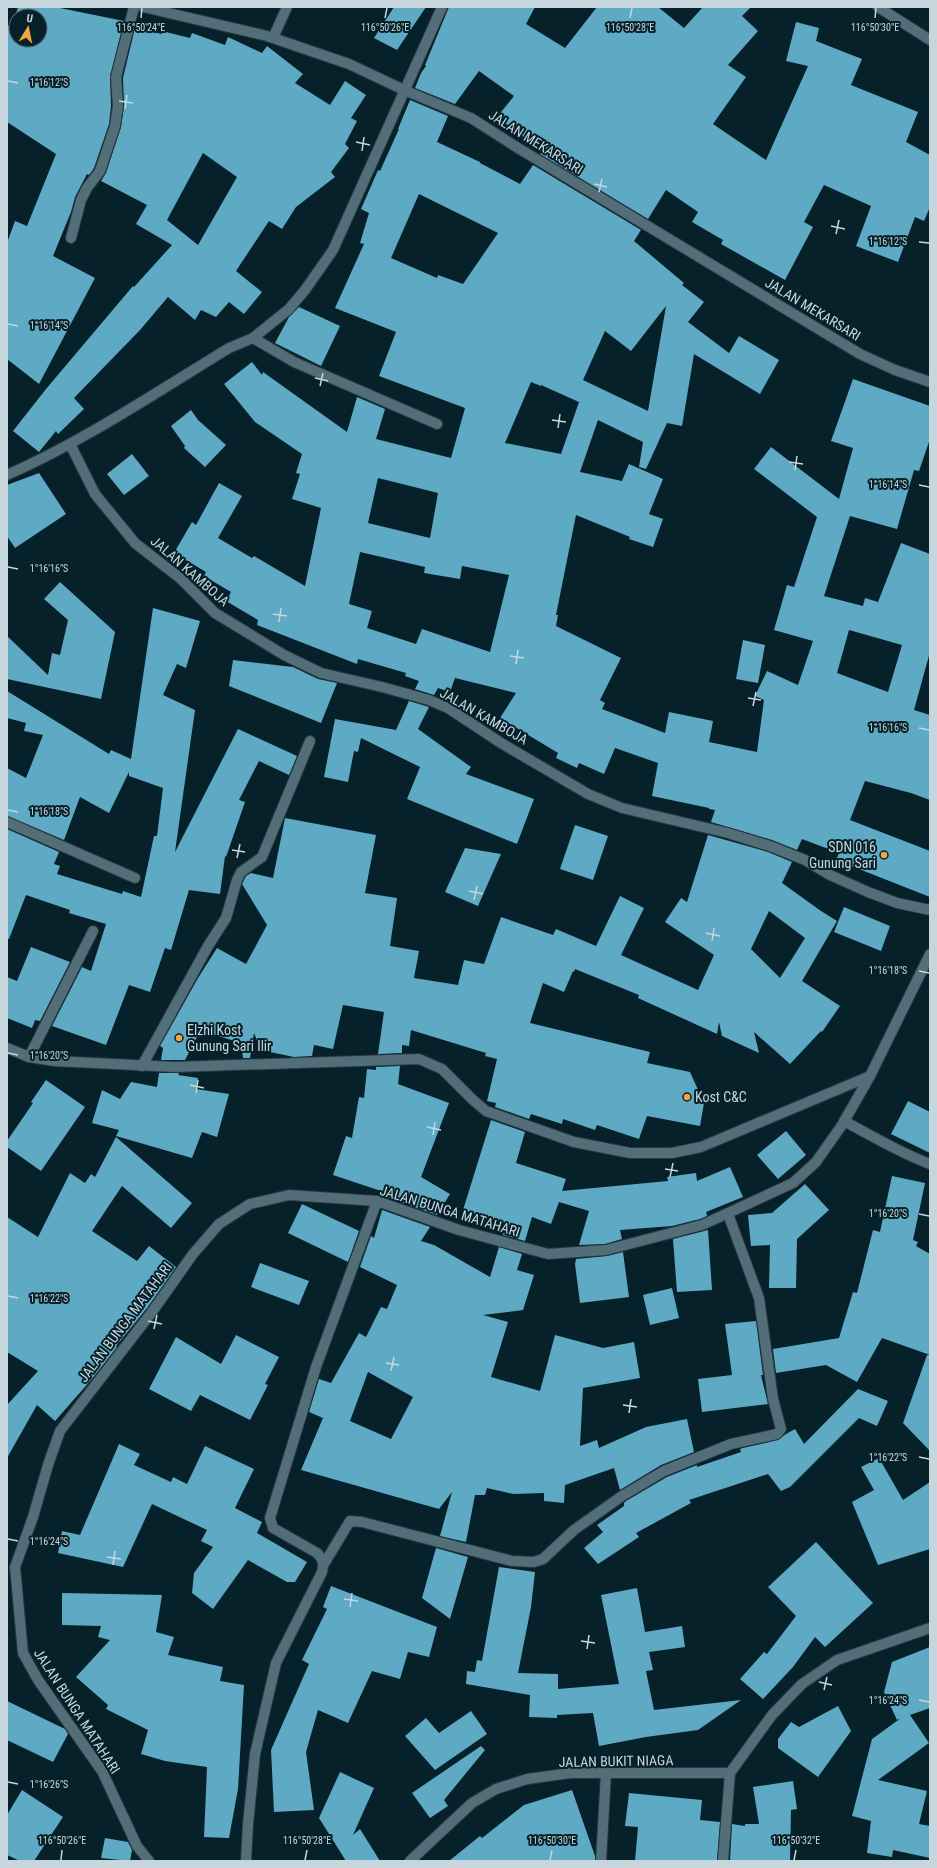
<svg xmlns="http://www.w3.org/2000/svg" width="937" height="1868" font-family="'Roboto Condensed',sans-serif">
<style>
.building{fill:#5eaac5;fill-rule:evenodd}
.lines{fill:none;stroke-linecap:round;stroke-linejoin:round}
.minor-casing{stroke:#2c373e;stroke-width:12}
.minor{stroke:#526e78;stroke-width:10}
.ticks{fill:none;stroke:#c7d6dc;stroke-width:1.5}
.poi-dot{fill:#f3a442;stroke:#06212a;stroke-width:1.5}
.labels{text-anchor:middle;stroke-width:4;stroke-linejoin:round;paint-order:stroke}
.street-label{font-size:14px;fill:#c7d6dc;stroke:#06212a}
.poi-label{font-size:14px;fill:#c7d6dc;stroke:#06212a;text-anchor:start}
.ticks-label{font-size:10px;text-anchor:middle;fill:#c7d6dc;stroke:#06212a;stroke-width:4;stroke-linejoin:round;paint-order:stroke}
</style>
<rect width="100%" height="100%" fill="#06212a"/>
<g class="building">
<path d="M18,7H55L124,21L110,76L111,106L109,124L94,168L89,175L87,174L75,197L71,212L53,256L95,278L39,384L7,359V243L15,221L27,226L56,154L7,122V25L12,27ZM16,16H40V40H16Z"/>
<polygon points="394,7 426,7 397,50 374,38"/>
<polygon points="449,7 535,7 526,24 565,48 597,7 658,7 684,28 703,7 751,7 742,16 758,31 728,65 746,77 713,124 766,160 808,66 786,61 796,22 819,28 816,41 862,59 851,85 918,112 906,142 930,155 930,207 924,221 915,217 898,262 856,246 871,206 824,185 804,222 813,227 785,280 721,244 723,240 692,222 698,212 666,190 648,219 540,154 542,151 497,117 514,96 479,71 455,104 415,88 421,73 426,66 425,65"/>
<path d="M135,28L162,34V31L190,38L192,33L225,45L228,37L262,53L267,46L303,74L295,83L330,105L345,81L366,95L351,118L357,121L345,144L349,148L331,172L335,177L296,207L282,229L269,221L236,271L262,292L244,314L229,302L216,317L201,310L195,320L168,297L140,330L74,398L84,409L58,434L56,431L39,452L13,431L46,389L133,286L134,287L172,245L136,224L147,205L101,181L106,173L121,127L124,106L123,78ZM203,153L237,177L198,245L167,220Z"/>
<path d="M410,100L448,116L437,142L480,162V163L520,184L533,165L641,230L634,241L684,283L682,285L704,302L688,322L729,353L739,336L779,360L760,394L694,354L682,426L667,423L646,469L639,467L643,442L598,420L580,472L622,481L629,464L663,479L649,514L663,519L653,547L629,539L630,537L576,515L556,615H558L556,626L621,658L600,700L605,703L602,709L665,733L669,712L713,721L709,742L757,752L764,700L755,696L767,671L798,685L813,641L774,630L787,585L794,587L817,517L754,469L771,447L839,499L853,448L831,441L853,379L930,406V439L919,471L914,470L897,529L850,516L824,596L863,606L865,598L878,602L901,543L930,554V652L914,710L930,715V800L911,793L865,781L850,820L930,851V897L836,860L839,853L802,839L797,850L772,840L711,822L715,810L709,809V808L652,796L658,763L615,748L604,774L579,763L577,768L556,758L558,753L500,718L516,693L455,678L450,692L438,688L434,695L415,689L419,681L405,676L406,673L358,659L357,664L257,625L258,620L226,601L231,592L204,576L206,572L174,553L192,522L196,525L219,483L242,496L218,538L252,558L254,556L305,586L321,508L292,499L300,474L296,473L302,454L255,422L224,384L252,362L262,375L263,372L347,432L357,397L385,409L376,439L451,458L465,408L379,376L396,332L335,308L364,244L360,243L369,213L361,209L378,170L380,171L399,129H398ZM419,194L498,233L463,284L438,275L437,278L391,258ZM666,306L648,411L583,380L605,331L631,351ZM531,382L541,386V385L579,402L561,454L505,443ZM378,478L438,493L430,538L368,523ZM360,552L425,567L424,573L460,579L462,566L509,575L490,652L422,629L416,644L367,628L372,611L349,604ZM849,630L902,645L888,692L837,673Z"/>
<polygon points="299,307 340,326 321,366 275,343 289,317"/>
<polygon points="191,410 198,420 226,445 205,467 184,448 185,446 171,426"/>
<polygon points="132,454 149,476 124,495 107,474"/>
<polygon points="39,473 66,514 15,548 7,536 7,485"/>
<polygon points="60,582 115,632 101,699 7,679 7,636 48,675 52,653 60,655 68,620 44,599"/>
<polygon points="153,608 200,621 186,668 177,664 163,695 195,710 175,852 238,729 297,756 289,775 259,761 239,800 245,802 226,857 225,856 220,894 189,890 171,950 165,948 150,992 129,985 106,1045 52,1026 82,967 91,971 106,924 69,913 70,910 26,895 9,939 7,939 7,829 59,852 54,864 60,866 57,874 122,894 123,891 141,897 154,836 157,836 163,788 129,776 129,772 109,813 80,797 64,840 7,816 7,768 26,778 43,735 24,731 26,723 7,718 7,691 109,754 111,750 131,759"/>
<polygon points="743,640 765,645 758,683 736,679"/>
<polygon points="233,660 293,667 318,679 337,683 321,723 229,686"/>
<polygon points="409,701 429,707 418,729 471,767 466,774 534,799 517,844 407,799 420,767 361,738 358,752 354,751 348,782 324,777 335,719 396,730"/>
<path d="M285,818L376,835L365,893L397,898L390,946L419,951L414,978L458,985L464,960L484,964L501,917L553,935L556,929L596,946L620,896L644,908L621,955L698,990L714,955L665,922L681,898L687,902L708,835L768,852L792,862L782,883L821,911L837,921L802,981L840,1006L822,1032L821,1031L790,1064L754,1032L759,1053L722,1036L719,1022L717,1034L638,998L639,995L575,969L574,972L573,971L564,992L543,983L530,1023L650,1052L647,1063L690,1072L704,1103L700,1126L647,1116L639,1139L597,1125L595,1130L563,1119L562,1124L531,1114L529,1119L495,1107L496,1103L487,1101L497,1059L485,1056L486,1053L411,1030L409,1046L402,1045V1053L378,1054L384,1012L343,1005L333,1049L314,1045L312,1056L294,1057L265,1051V1049L260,1048L254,1033L250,1058H243L241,1043L215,1035L202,1027L185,1060H161L163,1048L160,1046L198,978L217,948L246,964L267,925L242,884L246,876L251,873L273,878ZM769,911L805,938L780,978L751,949Z"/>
<polygon points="575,825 608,836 593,880 560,869"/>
<polygon points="465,848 501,854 478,906 445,892"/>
<polygon points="844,907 890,926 881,951 834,932"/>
<polygon points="31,947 70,962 40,1021 35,1020 32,1028 7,1018 7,977 17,981"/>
<polygon points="400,1066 398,1084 449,1103 421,1177 450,1194 437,1215 386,1197 387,1193 333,1175 346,1136 352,1138 359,1097 364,1098 367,1069 376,1070 376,1067"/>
<polygon points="159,1073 179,1073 178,1075 198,1078 196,1089 229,1094 217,1137 202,1132 192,1158 116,1136 119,1130 92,1123 102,1090 120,1099 131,1082 157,1087"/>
<polygon points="46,1080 85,1107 41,1171 7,1147 7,1141 33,1103 31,1102"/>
<polygon points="908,1101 930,1112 930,1153 891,1134"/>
<polygon points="491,1120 525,1132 516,1163 566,1179 562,1191 668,1181 667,1177 696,1173 697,1181 730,1167 743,1197 706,1212 707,1216 700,1219 672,1226 620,1230 622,1239 605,1244 579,1245 589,1211 559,1202 551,1224 532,1217 525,1241 503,1235 506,1223 463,1210"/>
<polygon points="786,1131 806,1155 778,1179 757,1155"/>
<polygon points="116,1137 192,1203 171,1228 122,1186 92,1231 137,1261 149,1246 176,1267 147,1308 116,1346 117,1347 91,1380 55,1421 37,1405 7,1458 7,1405 38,1371 7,1352 7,1217 38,1237 70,1173 85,1183 91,1174 95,1177"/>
<polygon points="892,1176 925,1183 913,1240 918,1242 916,1246 930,1254 930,1451 903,1423 927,1355 930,1355 882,1338 857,1382 826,1365 776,1373 773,1349 839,1338 853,1292 857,1293 873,1230 880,1232"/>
<polygon points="805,1184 829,1210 797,1239 796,1288 769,1288 770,1245 751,1246 748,1215 772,1213"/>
<polygon points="302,1204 359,1231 348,1262 288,1233"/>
<path d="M382,1210L430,1227L421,1241L434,1245L490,1277L499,1247L522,1254L517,1270L534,1275L523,1310L483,1315L508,1322L491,1377L540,1391L555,1335L603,1348L634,1342L640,1378L583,1388L580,1446L597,1440L599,1448L646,1427L687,1419L694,1452L661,1465L620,1490L614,1468L565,1485L564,1503L544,1501V1493L513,1494L487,1488L485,1495H475L466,1542L440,1536L452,1492L439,1509L301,1470L323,1418L309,1412L319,1379L331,1383L359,1333L366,1337L381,1307L387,1309L397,1285L360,1267L371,1236L374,1238ZM368,1372L413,1397L391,1439L350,1421Z"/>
<polygon points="708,1230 712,1290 677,1292 673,1239"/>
<polygon points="623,1252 629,1297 580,1303 575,1264 576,1259 607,1256"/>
<polygon points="260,1263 309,1281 299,1305 251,1287"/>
<polygon points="672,1288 679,1318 650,1325 643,1295"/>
<polygon points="756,1321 763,1375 761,1375 768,1404 702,1412 698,1379 732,1375 725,1324"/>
<polygon points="236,1335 279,1357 265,1384 268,1385 250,1420 200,1395 191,1411 149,1389 176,1337 221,1364"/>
<polygon points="858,1389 888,1401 877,1426 859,1418 790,1487 781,1491 768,1474 689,1500 691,1503 636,1533 639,1537 598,1564 584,1548 603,1532 597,1525 624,1506 624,1503 626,1501 667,1477 697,1465 697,1467 741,1452 740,1449 743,1448 778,1440 786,1434 795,1429 804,1444"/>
<polygon points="119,1444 140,1454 134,1465 171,1482 173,1477 187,1484 205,1446 254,1469 235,1508 262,1522 257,1533 307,1562 295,1582 287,1582 248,1560 213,1609 192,1593 194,1573 213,1547 201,1541 207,1530 152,1504 123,1567 58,1553 62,1531 80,1535"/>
<polygon points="879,1458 903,1500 930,1482 930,1549 878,1565 852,1502 874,1490 861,1467"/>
<polygon points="816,1542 873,1603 825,1647 815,1637 793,1667 763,1699 740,1679 764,1652 767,1654 796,1616 768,1587"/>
<polygon points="436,1548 468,1557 450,1619 422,1598"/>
<polygon points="499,1567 535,1572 531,1607 518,1673 558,1674 558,1689 619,1684 601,1595 637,1588 645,1632 682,1626 685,1647 649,1652 653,1670 646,1671 654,1710 741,1700 698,1730 646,1737 599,1746 593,1713 557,1715 557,1718 529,1717 530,1695 466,1684 467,1671 475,1672 477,1660 482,1661"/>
<polygon points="331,1586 437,1627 429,1657 408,1652 400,1679 372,1671 348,1723 318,1710 306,1752 314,1810 274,1812 271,1750 309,1664 302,1660 327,1609 323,1607"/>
<polygon points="62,1593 162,1595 156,1632 174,1637 168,1655 223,1667 220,1681 244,1685 238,1789 229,1838 204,1837 207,1767 165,1761 141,1754 148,1730 106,1709 108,1705 76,1677 110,1640 98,1637 101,1626 62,1625"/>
<polygon points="930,1647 930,1708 910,1715 929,1743 878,1780 927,1791 919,1824 930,1826 930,1858 893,1850 892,1857 867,1853 871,1821 852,1816 872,1739 901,1718 897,1720 884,1692 892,1662"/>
<polygon points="7,1701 65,1729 68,1734 53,1762 7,1740"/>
<polygon points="838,1706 851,1731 818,1777 778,1748 778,1739 791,1722 799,1727"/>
<polygon points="471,1711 487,1734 435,1770 405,1736 426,1718 439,1733"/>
<polygon points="481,1746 485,1750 444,1800 448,1806 430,1818 412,1793"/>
<polygon points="340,1772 374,1788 353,1835 360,1829 380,1861 346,1861 319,1818"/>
<polygon points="793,1781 797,1809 791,1810 790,1861 730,1861 732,1824 745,1826 745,1824 759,1824 753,1787"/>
<polygon points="22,1790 63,1817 34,1861 20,1861 7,1855 7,1815"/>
<polygon points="572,1790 595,1856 595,1861 449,1861 480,1836 482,1838 524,1805"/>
<polygon points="629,1793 702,1800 700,1820 720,1822 717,1861 635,1861 638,1827 625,1826"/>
<polygon points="105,1838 128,1842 132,1850 130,1861 101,1858"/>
</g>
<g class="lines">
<g class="minor-casing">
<g id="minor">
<polyline points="143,7 267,36 349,64 404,90 471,118 518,148 860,354 895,370 930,382"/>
<polyline points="878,7 930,40"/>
<polyline points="273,38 287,7"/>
<polyline points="71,238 81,200 87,188 100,171 115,126 118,106 116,77 134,7"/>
<polyline points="253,338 294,362 437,424"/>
<polyline points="70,444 95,494 135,543 181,579 215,613 284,655 321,673 382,687 429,700 448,708 501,743 588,794 622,808 728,833 770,846 805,860 830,875 868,892 897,903 930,910"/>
<path d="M7,475C84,441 157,392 229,348L253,338L289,309L305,290L333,250L442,7"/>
<polyline points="7,822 135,878"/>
<polyline points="7,1048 29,1057 54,1061 175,1067 419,1059 442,1069 473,1100 486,1111 574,1142 630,1153 672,1153 701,1147 870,1076"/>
<polyline points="29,1057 93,931"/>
<polyline points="142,1066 208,946 226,918 237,880 241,872 262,857 310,741"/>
<path d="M844,1121C872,1136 900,1153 930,1164"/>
<polyline points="324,1564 350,1521 362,1522 512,1561 534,1562 543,1559 574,1530 622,1496 664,1471 731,1444 777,1434 781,1429 773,1399 759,1298 728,1214"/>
<polyline points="149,1861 137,1846 102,1771 38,1680 23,1653 15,1567 33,1517 48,1465 60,1431 152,1312 193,1254 219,1224 250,1204 289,1195 377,1201 459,1230 548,1254 606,1250 702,1225 793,1183 816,1162 842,1125 870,1076 930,954"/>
<path d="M246,1861L248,1824L255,1754L276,1663L322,1572C324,1563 323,1559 317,1553L273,1528L270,1518L316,1367L377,1201"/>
<polyline points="410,1861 472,1803 496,1789 527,1779 571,1773 730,1773"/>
<polyline points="601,1861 606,1773"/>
<polyline points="723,1861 730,1773 772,1715 802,1684 837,1660 930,1628"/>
</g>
</g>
<use href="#minor" class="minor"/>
</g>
<path class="ticks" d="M141,18L142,8M385,18L387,8M630,18L632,8M875,18L876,8M8,81L18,83M119,101L133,103M125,109L127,95M356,142L370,145M362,151L364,137M594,184L607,187M599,192L602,179M831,226L845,229M836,234L839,220M919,242L929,243M8,324L18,326M315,378L328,381M320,386L323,373M552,420L566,422M558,428L560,414M789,462L803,464M795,470L797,456M919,485L929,487M8,567L18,569M273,614L287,616M279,622L281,608M510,656L524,658M516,664L518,650M748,698L761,700M753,706L756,692M919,728L929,730M8,810L18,812M232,850L245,852M237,858L240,844M469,891L483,894M474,900L477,886M706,933L720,936M712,941L714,928M919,971L929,973M8,1053L18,1055M190,1085L204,1088M196,1093L198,1080M427,1127L441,1130M433,1135L435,1122M665,1169L678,1171M670,1177L673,1163M919,1214L929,1216M8,1296L18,1298M148,1321L162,1324M154,1329L157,1315M386,1363L399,1365M391,1371L394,1357M623,1405L637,1407M629,1413L631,1399M919,1457L929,1459M8,1539L18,1541M107,1557L121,1559M113,1565L115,1551M344,1599L358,1601M350,1607L352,1593M581,1641L595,1643M587,1649L589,1635M819,1682L832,1685M824,1690L827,1677M919,1700L929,1702M8,1782L18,1784M61,1860L62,1850M305,1860L307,1850M550,1860L552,1850M794,1860L796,1850"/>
<g class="poi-dot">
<circle cx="884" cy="855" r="4"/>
<circle cx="179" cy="1038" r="4"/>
<circle cx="687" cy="1097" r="4"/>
</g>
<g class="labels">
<g class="street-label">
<text transform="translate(536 142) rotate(32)" y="5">JALAN MEKARSARI</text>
<text transform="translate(813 309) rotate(31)" y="5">JALAN MEKARSARI</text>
<text transform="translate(190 571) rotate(41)" y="5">JALAN KAMBOJA</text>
<text transform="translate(484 716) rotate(30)" y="5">JALAN KAMBOJA</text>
<text transform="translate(450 1211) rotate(17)" y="5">JALAN BUNGA MATAHARI</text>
<text transform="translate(125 1322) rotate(-53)" y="5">JALAN BUNGA MATAHARI</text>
<text transform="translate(77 1711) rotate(57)" y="5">JALAN BUNGA MATAHARI</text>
<text transform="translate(616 1761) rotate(-1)" y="5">JALAN BUKIT NIAGA</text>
</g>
<g class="poi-label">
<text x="876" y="852" text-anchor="end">SDN 016<tspan x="876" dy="16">Gunung Sari</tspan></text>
<text x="187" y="1035">Elzhi Kost<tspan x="187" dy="16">Gunung Sari Ilir</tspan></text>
<text x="695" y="1102">Kost C&amp;C</text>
</g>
</g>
<g class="ticks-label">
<text x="141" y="31">116°50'24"E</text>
<text x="385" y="31">116°50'26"E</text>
<text x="630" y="31">116°50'28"E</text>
<text x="875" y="31">116°50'30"E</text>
<text x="49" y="86">1°16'12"S</text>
<text x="888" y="245">1°16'12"S</text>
<text x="49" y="329">1°16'14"S</text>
<text x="888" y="488">1°16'14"S</text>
<text x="49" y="572">1°16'16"S</text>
<text x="888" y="731">1°16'16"S</text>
<text x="49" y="815">1°16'18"S</text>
<text x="888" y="974">1°16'18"S</text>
<text x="49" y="1059">1°16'20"S</text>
<text x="888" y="1217">1°16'20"S</text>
<text x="49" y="1302">1°16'22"S</text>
<text x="888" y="1461">1°16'22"S</text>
<text x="49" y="1545">1°16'24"S</text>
<text x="888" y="1704">1°16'24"S</text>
<text x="49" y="1788">1°16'26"S</text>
<text x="62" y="1844">116°50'26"E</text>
<text x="307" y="1844">116°50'28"E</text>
<text x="552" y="1844">116°50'30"E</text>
<text x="796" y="1844">116°50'32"E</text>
</g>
<rect width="937" height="1868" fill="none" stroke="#c7d6dc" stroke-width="16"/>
<g transform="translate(28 28) rotate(10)"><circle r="19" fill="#06212a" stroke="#536971"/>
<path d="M0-3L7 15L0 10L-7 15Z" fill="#f3a442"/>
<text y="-6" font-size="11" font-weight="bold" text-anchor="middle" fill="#c7d6dc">U</text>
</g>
</svg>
